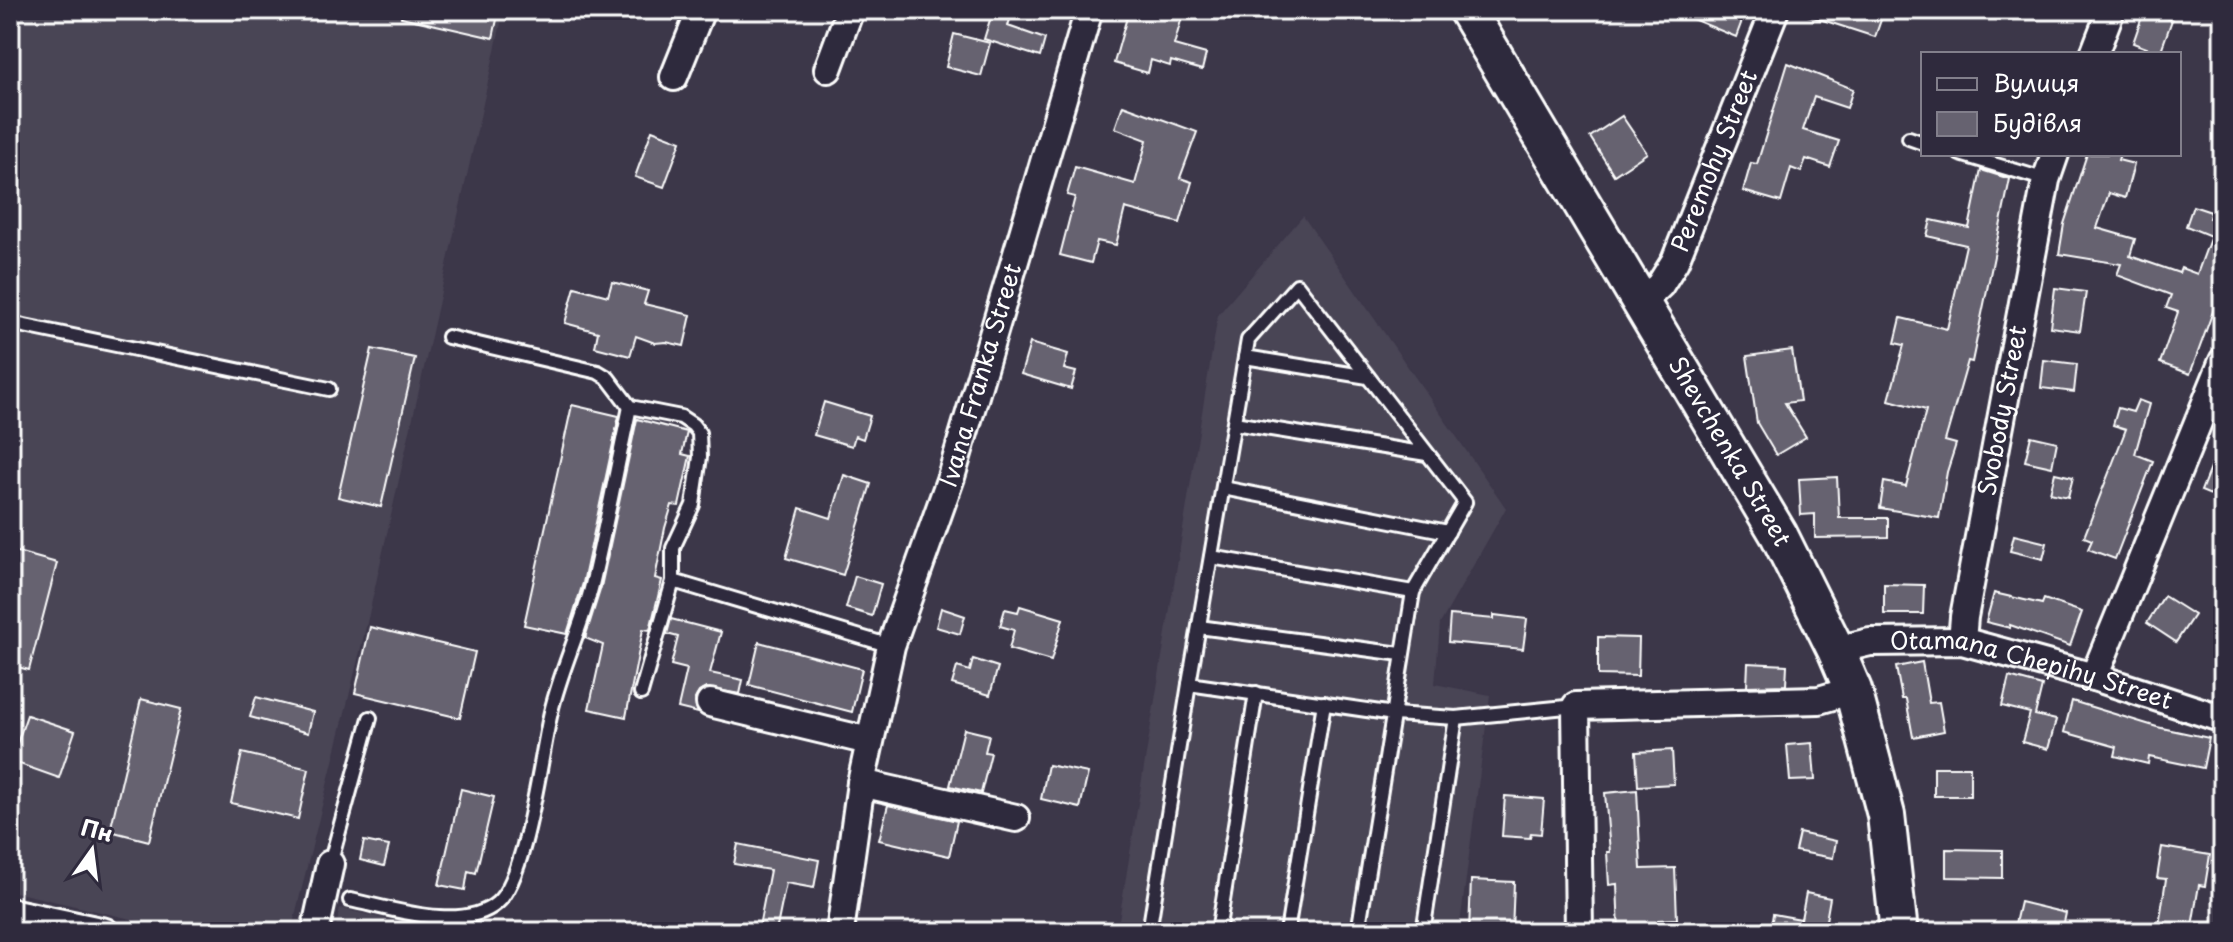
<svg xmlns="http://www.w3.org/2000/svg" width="2233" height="942" font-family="'Playpen Sans',sans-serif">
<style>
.built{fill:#494455}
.building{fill:#666270;stroke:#fff;stroke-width:2}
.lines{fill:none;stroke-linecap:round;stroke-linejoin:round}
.service-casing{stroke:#fff;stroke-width:18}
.minor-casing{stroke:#fff;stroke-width:32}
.secondary-casing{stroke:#fff;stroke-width:42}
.service{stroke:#2f2a3d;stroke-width:12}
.minor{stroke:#2f2a3d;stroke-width:26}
.secondary{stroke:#2f2a3d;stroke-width:36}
.labels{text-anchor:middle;stroke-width:7;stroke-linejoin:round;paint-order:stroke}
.street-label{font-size:24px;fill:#fff;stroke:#2f2a3d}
</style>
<rect width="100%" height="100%" fill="#3c3749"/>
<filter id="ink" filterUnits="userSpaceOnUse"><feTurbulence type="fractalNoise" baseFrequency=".0125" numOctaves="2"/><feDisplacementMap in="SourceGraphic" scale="16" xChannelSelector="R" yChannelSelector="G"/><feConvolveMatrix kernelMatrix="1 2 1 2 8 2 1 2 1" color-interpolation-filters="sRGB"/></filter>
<g filter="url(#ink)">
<g class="built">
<polygon points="10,10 504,10 367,623 291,932 187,932 10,891"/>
<polygon points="1303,216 1506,508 1440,624 1435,684 1490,695 1459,932 1117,932 1218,315"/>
<polygon points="340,908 439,932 335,932"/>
</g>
<g class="building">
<polygon points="402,10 499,10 493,38 401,17"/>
<polygon points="993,10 1011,16 1008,26 1045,39 1040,57 984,39"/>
<polygon points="1129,10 1184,10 1174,45 1206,54 1202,70 1171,61 1170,66 1151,60 1148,73 1114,63"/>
<polygon points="1671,10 1746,10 1736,37"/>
<polygon points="1802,10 1860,10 1882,17 1875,37 1801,13"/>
<polygon points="2144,11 2172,20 2160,53 2133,43"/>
<polygon points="954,34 990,43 981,76 946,67"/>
<polygon points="1788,63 1853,89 1847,108 1814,97 1803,130 1839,141 1830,167 1806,159 1801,172 1791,168 1781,202 1743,191 1751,163 1757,164"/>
<polygon points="1123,105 1197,132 1180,178 1192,182 1180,223 1125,208 1116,245 1097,241 1091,263 1060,255 1075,197 1067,195 1075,167 1135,184 1147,140 1115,128"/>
<polygon points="1622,116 1647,153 1614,175 1590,137"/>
<polygon points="652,130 681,141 664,187 635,177"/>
<polygon points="2087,154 2120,154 2118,160 2134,164 2125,198 2109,193 2097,228 2135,239 2130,256 2179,273 2181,268 2197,274 2211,236 2186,226 2193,206 2211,212 2209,218 2217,220 2223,210 2223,284 2190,374 2160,363 2178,312 2166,308 2171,295 2117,275 2121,264 2059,254 2064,224"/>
<polygon points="1981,170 2010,179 1972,362 1968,361 1945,441 1956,444 1947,472 1939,518 1880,508 1884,482 1906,486 1926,410 1889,400 1904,345 1895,343 1901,318 1947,329 1966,245 1927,236 1931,220 1969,228"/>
<polygon points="612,282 648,291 644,304 691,315 684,346 666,342 655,343 636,336 630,356 595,347 598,332 565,323 575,287 608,296"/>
<polygon points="2055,288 2086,292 2080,331 2050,327"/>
<polygon points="1030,343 1068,354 1064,369 1076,372 1071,389 1021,374"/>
<polygon points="372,349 415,358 381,507 338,497"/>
<polygon points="1792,350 1800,401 1785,403 1806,437 1776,455 1757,423 1747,356"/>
<polygon points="2044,360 2077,364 2074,392 2041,388"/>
<polygon points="2138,400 2149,404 2135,454 2153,461 2115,559 2088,549 2092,540 2084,537 2126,429 2113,425 2118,408 2133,412"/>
<polygon points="824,402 870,416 863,439 855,436 852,446 814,435"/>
<polygon points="572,405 619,416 583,583 567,634 524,625"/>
<polygon points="637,419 687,432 682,454 690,456 679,506 672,505 665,528 655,578 662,580 650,630 643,629 626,717 589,709 603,645 585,638 601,587"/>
<polygon points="2031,436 2057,442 2052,467 2025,461"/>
<polygon points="2222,438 2223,438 2223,500 2201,491"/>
<polygon points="2055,473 2073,477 2068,497 2050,493"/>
<polygon points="844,475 871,484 843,575 786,558 800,508 831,518"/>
<polygon points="1837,477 1839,518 1888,518 1888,537 1815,538 1815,514 1801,515 1799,479"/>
<polygon points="2014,535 2047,543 2043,559 2010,551"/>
<polygon points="10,550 57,563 29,670 10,665"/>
<polygon points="855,576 881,584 872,616 846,608"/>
<polygon points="1884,584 1924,585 1923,614 1884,614"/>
<polygon points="1994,593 2042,604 2044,599 2082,612 2070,646 2010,625 2010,628 1986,622"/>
<polygon points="2164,596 2194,615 2176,642 2147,623"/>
<polygon points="1020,606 1063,619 1051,661 1009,649 1014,630 1000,626 1005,609 1018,612"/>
<polygon points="941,608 965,616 960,634 936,627"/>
<polygon points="1450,615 1494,619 1494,615 1527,619 1523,649 1448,642"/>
<polygon points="671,619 721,632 710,673 743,680 740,694 706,688 699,692 695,699 698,713 678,708 687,669 671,665 678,637 667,634"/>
<polygon points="370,627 475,652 460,718 355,693"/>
<polygon points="1598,637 1639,638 1638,676 1598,675"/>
<polygon points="759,642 862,669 852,712 749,685"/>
<polygon points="973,659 998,667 990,695 952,684 957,667 970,671"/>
<polygon points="1922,662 1929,703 1939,702 1944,731 1913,737 1906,699 1902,699 1896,667"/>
<polygon points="1748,663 1787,665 1786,685 1747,686"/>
<polygon points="2009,677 2042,686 2035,715 2056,720 2048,749 2022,742 2030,713 2002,706"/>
<polygon points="256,697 313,712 308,733 250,717"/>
<polygon points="141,699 181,709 149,841 110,831"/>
<polygon points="2072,701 2157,727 2209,738 2203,768 2149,757 2148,764 2115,756 2117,747 2064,732"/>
<polygon points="27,715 75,731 59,778 11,761"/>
<polygon points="964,729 989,735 985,752 991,753 981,793 950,786"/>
<polygon points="1812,743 1815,780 1790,781 1787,745"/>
<polygon points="1672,750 1674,784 1638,786 1636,752"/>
<polygon points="242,753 309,769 298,819 231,803"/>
<polygon points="1048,765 1088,773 1080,808 1041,799"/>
<rect x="1934" y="767" width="36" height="29"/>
<polygon points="461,789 494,797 476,873 468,871 465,890 439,885"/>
<polygon points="1637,790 1641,869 1675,868 1677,919 1658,920 1658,932 1619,932 1617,884 1609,885 1607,852 1610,852 1605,793"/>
<polygon points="1505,796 1544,799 1541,834 1531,833 1530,838 1502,836"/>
<polygon points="888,805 957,821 949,856 879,840"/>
<polygon points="1799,833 1836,841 1833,858 1795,851"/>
<polygon points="364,841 389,846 384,866 360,860"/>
<polygon points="738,844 819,860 814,888 786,883 776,932 758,932 770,870 734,864"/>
<polygon points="2162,847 2210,855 2205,886 2199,885 2191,932 2158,932 2166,879 2157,878"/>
<polygon points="1946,849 2002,850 2002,878 1946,877"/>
<polygon points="1471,880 1514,882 1512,932 1469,932"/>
<polygon points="1806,893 1830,898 1824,932 1770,932 1773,914 1801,919"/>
<polygon points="2020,902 2066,913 2062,932 2013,932"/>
</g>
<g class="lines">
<g class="service-casing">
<g id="service">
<polyline points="1909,138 1923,143"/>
<polyline points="1960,154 2046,180"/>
<polyline points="10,323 329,389"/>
<polyline points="448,337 598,372 608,378 630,407 681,417 693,425 699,433 700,457 693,505 673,548 673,581 641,693"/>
<polyline points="1245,357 1368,377"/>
<polyline points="1234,423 1427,454"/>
<polyline points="1223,488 1448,532"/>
<polyline points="1211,557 1413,592"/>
<polyline points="673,581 891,646"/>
<polyline points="1199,627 1401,654"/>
<polyline points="1189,684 1248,340 1297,285 1465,502 1413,592 1358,932"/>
<polyline points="330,864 370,718"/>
<path d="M350,900C390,908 462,933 497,903C527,878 541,753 551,712C561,669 581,629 592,585C606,527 617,467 630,407"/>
<polyline points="1149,932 1189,684 1394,714 1456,718 1576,706"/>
<polyline points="1218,932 1256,693"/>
<polyline points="1287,932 1324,703"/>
<polyline points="1423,932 1456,718"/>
</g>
</g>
<g class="minor-casing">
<g id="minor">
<polyline points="2094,54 2111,10"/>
<polyline points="828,69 850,10"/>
<polyline points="674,77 701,10"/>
<path id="s1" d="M1641,303L1660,285L1675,261L1775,10"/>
<path id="s2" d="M1962,641L1964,617L2046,180L2055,154"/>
<path id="s3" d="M1836,650L1870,642L1962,641L2094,677L2223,719"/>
<polyline points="2094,677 2223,361"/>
<polyline points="710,703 869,741"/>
<polyline points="861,783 1016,818"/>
<polyline points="10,912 105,932"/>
<polyline points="315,932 330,864"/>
<path id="s4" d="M840,932L861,783L891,646L951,477L1089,10"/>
<polyline points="1579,932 1576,706 1819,700 1853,690"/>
</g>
</g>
<g class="secondary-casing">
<g id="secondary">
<path id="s5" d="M1467,10L1779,535L1836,650L1853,690L1886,815L1899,932"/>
</g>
</g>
<use href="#service" class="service"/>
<use href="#minor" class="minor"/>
<use href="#secondary" class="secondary"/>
</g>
</g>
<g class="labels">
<g class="street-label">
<text dy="8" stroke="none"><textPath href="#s1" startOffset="162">Peremohy Street</textPath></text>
<text dy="8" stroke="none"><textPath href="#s4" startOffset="576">Ivana Franka Street</textPath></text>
<text dy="8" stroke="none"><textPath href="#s2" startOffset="234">Svobody Street</textPath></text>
<text dy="8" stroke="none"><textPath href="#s5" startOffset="514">Shevchenka Street</textPath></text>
<text dy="8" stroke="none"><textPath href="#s3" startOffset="200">Otamana Chepihy Street</textPath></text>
</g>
</g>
<rect width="2233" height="942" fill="none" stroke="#2f2a3d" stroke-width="40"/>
<rect x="20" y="20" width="2193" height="902" fill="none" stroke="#fff" stroke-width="3" filter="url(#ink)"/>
<rect x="1921" y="52" width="260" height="104" fill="#2f2a3d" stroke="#827f8b" stroke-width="2"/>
<rect x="1937" y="78" width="40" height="12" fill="#2f2a3d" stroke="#827f8b" stroke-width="2"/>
<text x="1993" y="92" font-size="24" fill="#ffffff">Вулиця</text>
<rect x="1937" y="112" width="40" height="24" fill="#666270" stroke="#827f8b" stroke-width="2"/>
<text x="1993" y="132" font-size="24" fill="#ffffff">Будівля</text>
<g transform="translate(92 850) rotate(14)" stroke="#2f2a3d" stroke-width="6" paint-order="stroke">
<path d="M0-6L14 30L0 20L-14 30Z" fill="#ffffff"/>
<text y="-12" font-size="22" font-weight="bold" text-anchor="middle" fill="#ffffff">Пн</text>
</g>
</svg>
